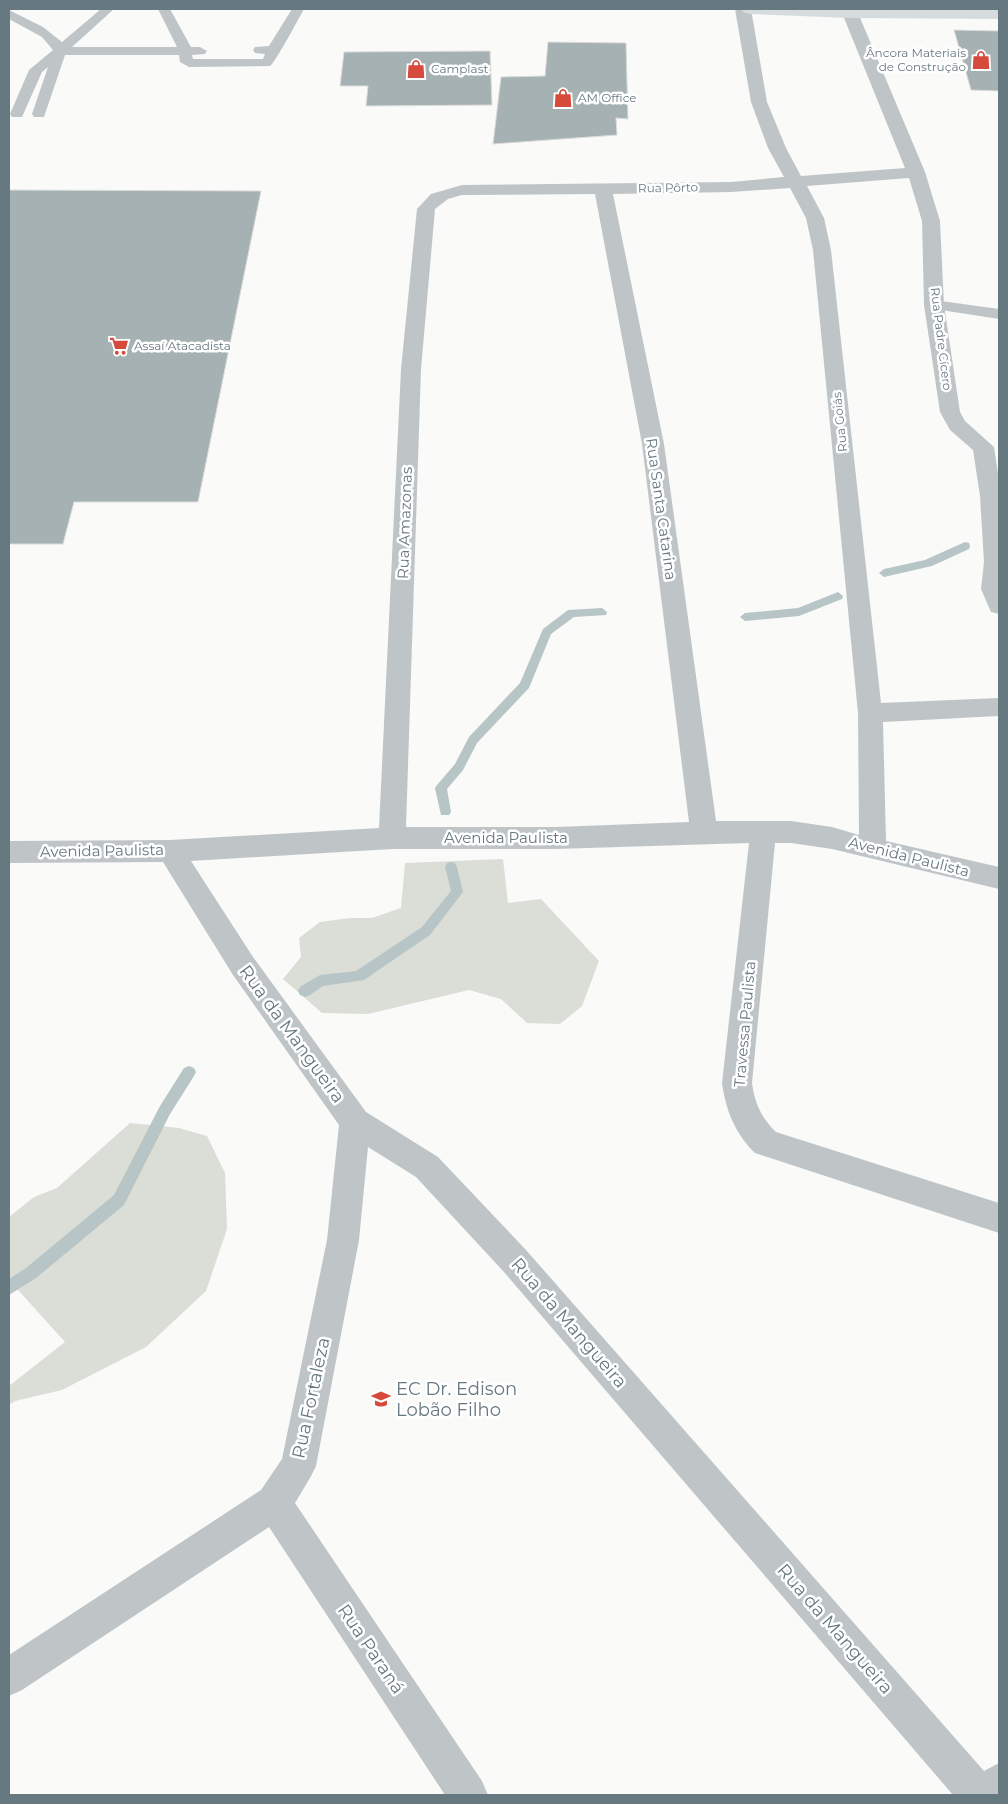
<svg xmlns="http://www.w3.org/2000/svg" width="1008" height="1804" font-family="Montserrat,sans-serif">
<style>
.green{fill:#dbded7}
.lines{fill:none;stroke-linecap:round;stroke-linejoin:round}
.stream{fill:#b7c5c6;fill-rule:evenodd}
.building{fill:#a6b1b4;stroke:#dcdcda}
.service{fill:#bfc5c7;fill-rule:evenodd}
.minor{fill:#bfc5c7;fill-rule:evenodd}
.primary{fill:#d6dcde;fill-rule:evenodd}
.labels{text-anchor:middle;stroke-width:5;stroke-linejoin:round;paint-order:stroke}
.far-poi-label{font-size:12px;fill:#667980;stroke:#fff;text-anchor:start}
.far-street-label{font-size:12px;fill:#667980;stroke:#fff}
.street-label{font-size:15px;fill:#667980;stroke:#fff}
.near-street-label{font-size:18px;fill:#667980;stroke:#fff}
.near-poi-label{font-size:18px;fill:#667980;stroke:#fff;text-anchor:start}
</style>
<rect width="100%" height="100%" fill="#fafaf8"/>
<g class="green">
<polygon points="503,859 508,903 541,899 599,961 582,1006 560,1024 527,1023 501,999 469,990 368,1014 322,1013 283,979 301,957 299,938 320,922 350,918 372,918 401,908 405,863"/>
<polygon points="130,1123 179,1128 207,1136 225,1173 227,1229 206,1291 146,1347 62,1390 15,1401 9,1405 9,1386 65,1342 9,1280 9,1217 34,1197 57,1188"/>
</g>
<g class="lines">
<g class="stream">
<polygon points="965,542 969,543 970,546 969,549 932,566 884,577 879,573 884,569 925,560"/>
<polygon points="838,592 843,596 842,599 799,616 745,621 740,617 745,613 798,608"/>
<polygon points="602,608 607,612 606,615 574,617 551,634 529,688 477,743 463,770 447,789 451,812 449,815 441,815 435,788 437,785 455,764 469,737 520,683 543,629 568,610"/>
<polygon points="451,862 455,863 457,867 463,892 430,935 364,980 323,986 310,995 305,997 300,995 298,991 300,987 320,975 356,971 422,927 451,891 445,867 447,863"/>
<polygon points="189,1066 194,1068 196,1072 194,1076 170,1114 124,1205 36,1278 9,1295 9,1279 26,1268 114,1195 160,1106 184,1068"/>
</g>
</g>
<g class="building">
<polygon points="954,30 999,31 999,91 971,90"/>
<polygon points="548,42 626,43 628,119 616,118 617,135 493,144 501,77 545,76"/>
<polygon points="490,51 492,105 366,106 368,86 340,86 344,52"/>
<polygon points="9,190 261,191 198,502 74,502 63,544 9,544"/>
</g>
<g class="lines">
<g class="service">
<path d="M101,9H114L72,47H177L158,9H170L191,47H200L207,51L205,54L192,55L193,59H263L265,54L255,53L253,50L255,47L269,46L292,9H304C299,18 275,63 270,66L189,67L180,62L179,55H65L44,117H34L32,114L48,67L42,72L22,117H12L10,114L29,70L53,50L42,37L9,19V10L43,27L62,42Z"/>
<polygon points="934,300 999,309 999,319 928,308 926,305 928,302"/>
</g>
<path class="minor" d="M735,9H751L767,102L786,148L801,176L905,168L842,13L848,9L856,10L858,13L925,172L940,221L944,305L960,412L965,421L994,447L999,480V614L991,612L981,589L984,562L980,496L973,450L950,430L940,412L924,305L922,221L909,178L807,186L824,218L831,250L881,703L999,698V716L883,722L886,841L999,867V889L832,849L791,843H775L752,1083C755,1104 761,1117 776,1132L999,1203V1233L755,1153C735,1133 726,1111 722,1083L749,843L555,849H392L191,861L253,957L366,1112L438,1157L526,1250L984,1771L999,1763V1795H953L504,1272L416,1177L368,1147L359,1240L316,1466L310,1478L295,1503L482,1781L488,1795H445L269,1527L22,1690L9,1696V1655L261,1490L282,1459L327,1240L339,1125L233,975L163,862L9,863V841L170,840L379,828L401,369L417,209L431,194L462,185L731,182L784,177L768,148L751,102ZM790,188L806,218L813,250L858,713L859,835L832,827L791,821H716L664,444L613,194L731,192ZM595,194L642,444L689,822L555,827H406L421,369L435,209L448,199L462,195Z"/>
<polygon class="primary" points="741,9 999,9 999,19 850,18 749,14 743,12"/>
</g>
<defs>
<g id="shop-bare" transform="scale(1.5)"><path d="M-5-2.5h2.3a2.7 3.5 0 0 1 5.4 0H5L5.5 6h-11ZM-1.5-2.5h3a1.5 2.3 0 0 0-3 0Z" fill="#d64a3c" stroke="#fff" stroke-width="2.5" paint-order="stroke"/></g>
<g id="supermarket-bare" transform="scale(1.5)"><path d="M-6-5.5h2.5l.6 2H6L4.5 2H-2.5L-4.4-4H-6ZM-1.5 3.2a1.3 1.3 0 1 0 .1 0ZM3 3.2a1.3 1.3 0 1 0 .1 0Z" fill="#d64a3c" stroke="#fff" stroke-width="2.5" paint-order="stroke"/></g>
<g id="school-bare" transform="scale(1.5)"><path d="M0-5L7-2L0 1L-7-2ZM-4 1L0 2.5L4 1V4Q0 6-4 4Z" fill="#d64a3c" stroke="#fff" stroke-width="2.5" paint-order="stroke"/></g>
</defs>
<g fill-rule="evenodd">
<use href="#shop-bare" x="981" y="60"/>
<use href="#shop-bare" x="416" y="69"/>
<use href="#shop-bare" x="563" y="98"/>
<use href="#supermarket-bare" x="119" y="346"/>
<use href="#school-bare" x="381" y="1399"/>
</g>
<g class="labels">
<g class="far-poi-label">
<text x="966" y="57" text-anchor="end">Âncora Materiais<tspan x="966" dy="14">de Construção</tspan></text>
<text x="431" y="73">Camplast</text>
<text x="578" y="102">AM Office</text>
<text x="134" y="350">Assaí Atacadista</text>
</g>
<g class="far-street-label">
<text transform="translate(668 188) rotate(-1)" y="4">Rua Pôrto</text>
<text transform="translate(941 339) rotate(83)" y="4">Rua Padre Cícero</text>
<text transform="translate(840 422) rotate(-96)" y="4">Rua Goiás</text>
</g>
<g class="street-label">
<text transform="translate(661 509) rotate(82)" y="5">Rua Santa Catarina</text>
<text transform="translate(405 523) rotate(-88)" y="5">Rua Amazonas</text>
<text x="506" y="843">Avenida Paulista</text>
<text transform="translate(102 851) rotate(-1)" y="5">Avenida Paulista</text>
<text transform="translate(909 857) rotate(14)" y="5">Avenida Paulista</text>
<text transform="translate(745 1024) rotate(-85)" y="5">Travessa Paulista</text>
</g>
<g class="near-street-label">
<text transform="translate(292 1034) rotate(54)" y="6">Rua da Mangueira</text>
<text transform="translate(569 1323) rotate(49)" y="6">Rua da Mangueira</text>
<text transform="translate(311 1398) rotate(-78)" y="6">Rua Fortaleza</text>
<text transform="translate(835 1629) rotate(49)" y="6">Rua da Mangueira</text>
<text transform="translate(371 1649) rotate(56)" y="6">Rua Paraná</text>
</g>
<g class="near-poi-label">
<text x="396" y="1395">EC Dr. Edison<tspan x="396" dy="21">Lobão Filho</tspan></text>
</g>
</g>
<rect width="1008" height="1804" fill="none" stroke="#667980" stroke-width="20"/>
</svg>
